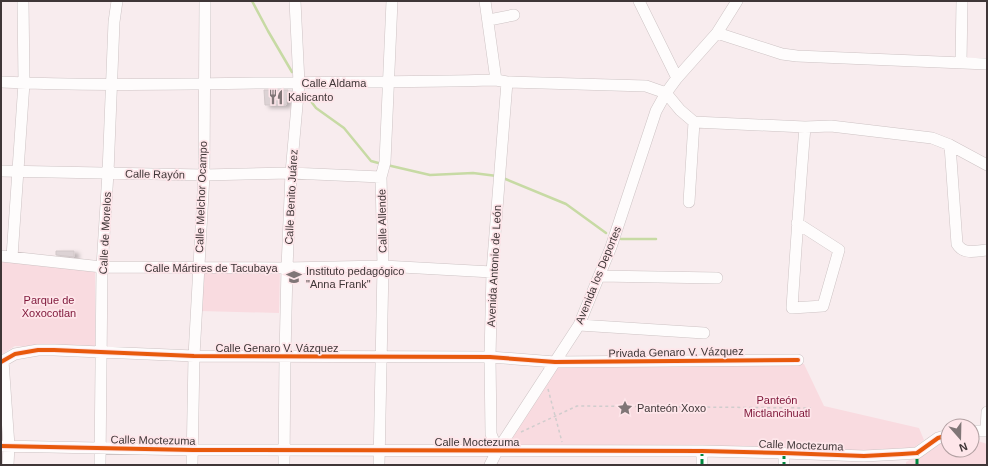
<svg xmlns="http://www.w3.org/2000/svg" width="988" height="466" font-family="Helvetica,sans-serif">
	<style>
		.green { fill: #f9dbe0 }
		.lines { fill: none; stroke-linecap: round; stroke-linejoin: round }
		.stream { stroke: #c7daa4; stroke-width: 2.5 }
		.building { fill: #dcd2d4; stroke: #d2c8c9; filter: url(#shadow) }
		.minor-casing { stroke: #cdc3c4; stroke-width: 12 }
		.path { stroke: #d0cdcd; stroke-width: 1.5; stroke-dasharray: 3 3; stroke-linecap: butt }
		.minor { stroke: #fefcfc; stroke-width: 11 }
		.quiet { stroke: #00873e; stroke-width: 3; stroke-dasharray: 6 3; stroke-linecap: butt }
		.cycleway-casing { stroke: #fee6ea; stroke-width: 6 }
		.cycleway { stroke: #e8590c; stroke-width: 4 }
		.labels { text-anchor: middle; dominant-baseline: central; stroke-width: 3.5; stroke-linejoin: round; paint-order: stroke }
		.street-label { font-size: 11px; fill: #3f3637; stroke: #fee6ea }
		.poi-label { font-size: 11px; fill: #3f3637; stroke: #fee6ea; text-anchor: start }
		.park-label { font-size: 11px; fill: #7e1639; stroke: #fee6ea }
	</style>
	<defs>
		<filter id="shadow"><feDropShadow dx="4.5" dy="2.5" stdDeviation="2" flood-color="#0004"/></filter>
	</defs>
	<rect width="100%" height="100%" fill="#f8ecee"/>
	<!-- green -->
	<path class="green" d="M1,262L95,266V348H55L15,346L1,355Z
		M201,269L280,270L279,313L200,311Z
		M555,362L579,366L804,364L824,406L919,428L924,440L909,451L576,446L499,448Z
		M948,438V450H972V439L987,444V465H906V462Z"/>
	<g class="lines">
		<!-- stream -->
		<path class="stream" d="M252,1L268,31L292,72
			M307,96L316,108L344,128L371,161L382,164
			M387,165L430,175L473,173L497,176
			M503,178L566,204L606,233
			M621,239H656"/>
	</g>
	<!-- building -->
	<path class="building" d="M264,90H288L286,105H265Z
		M56,251H74V257L56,255Z"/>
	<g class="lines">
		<!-- minor casing -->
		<g class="minor-casing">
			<path id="minor" d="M485,1L496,80
				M639,1L677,78
				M489,20L514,15
				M717,33L782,54L797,56L987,64
				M961,63L962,1
				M1,82C88,86 176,84 264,83C341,82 419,82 496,80L507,82L646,86L666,93
				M666,93L680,110L694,122L805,127L831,126L932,138L950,145L987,165
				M950,145L957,244C964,255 975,251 987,250
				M1,171L204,175L291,173L381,177
				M689,202L694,122
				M797,223L839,250L823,306L792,308C796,247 800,187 805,127
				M1,256L102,267L287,268L383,266L492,272
				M12,257L24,83L23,1
				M599,276L717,278
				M579,325L704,333
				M3,361L9,446L8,465
				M1,362L15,354L38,350H54L194,356L490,357L555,362L798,360
				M986,430L987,412
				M972,431H987
				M1,446L193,450L702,451L784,453L864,456L902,454L917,453L938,438L948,435
				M499,448L493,439L491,434L490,357L492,272L507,82
				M784,453V465
				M100,465L102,267L108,173L114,22L117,1
				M192,465L194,356L204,175L205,1
				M284,465L285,356L287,268L291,173L299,83L295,1
				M379,465L383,266L381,177L385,162L392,1
				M490,465L497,451L579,325L611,247L656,111L666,93L677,78L717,33L737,1
				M702,465V451"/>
		</g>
		<!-- path -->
		<path class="path" d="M548,389L562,442
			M521,432L577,406L811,408"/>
		<!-- minor -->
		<use href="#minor" class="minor"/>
		<!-- quiet -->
		<path class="quiet" d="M784,453V465
			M702,465V451
			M917,465V453"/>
		<!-- cycleway casing -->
		<g class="cycleway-casing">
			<path id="cycleway" d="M1,362L15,354L38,350H54L194,356L490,357L555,362L798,360
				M1,446L193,450L702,451L784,453L864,456L902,454L917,453L938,438L948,435"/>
		</g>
		<!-- cycleway -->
		<use href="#cycleway" class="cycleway"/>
	</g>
	<!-- icons -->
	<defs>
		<g id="restaurant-bare" transform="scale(1.2)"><path d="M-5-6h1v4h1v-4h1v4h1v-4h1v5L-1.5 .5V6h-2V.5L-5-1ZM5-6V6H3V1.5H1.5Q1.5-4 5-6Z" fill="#807677" stroke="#fee6ea" stroke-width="2.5" paint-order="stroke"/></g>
		<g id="school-bare" transform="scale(1.2)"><path d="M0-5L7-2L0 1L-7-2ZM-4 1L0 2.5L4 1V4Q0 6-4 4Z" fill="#807677" stroke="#fee6ea" stroke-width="2.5" paint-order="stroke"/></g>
		<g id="sight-bare" transform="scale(1.2)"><path d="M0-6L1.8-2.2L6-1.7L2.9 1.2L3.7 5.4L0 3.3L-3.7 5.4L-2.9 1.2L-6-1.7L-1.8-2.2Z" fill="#807677" stroke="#fee6ea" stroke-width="2.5" paint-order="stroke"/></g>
	</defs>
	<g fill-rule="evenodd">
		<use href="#restaurant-bare" x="276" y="97"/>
		<use href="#school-bare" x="294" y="277"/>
		<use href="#sight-bare" x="625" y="408"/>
	</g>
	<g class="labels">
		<!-- street labels -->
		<g class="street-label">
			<text x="334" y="83">Calle Aldama</text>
			<text transform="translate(155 174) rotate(1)">Calle Rayón</text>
			<text transform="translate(201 197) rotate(-88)">Calle Melchor Ocampo</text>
			<text transform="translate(291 197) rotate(-87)">Calle Benito Juárez</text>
			<text transform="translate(382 221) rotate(-91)">Calle Allende</text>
			<text transform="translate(105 233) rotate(-87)">Calle de Morelos</text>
			<text transform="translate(494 266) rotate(-87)">Avenida Antonio de León</text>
			<text x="211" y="268">Calle Mártires de Tacubaya</text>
			<text transform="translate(598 275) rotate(-68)">Avenida los Deportes</text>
			<text x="277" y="348">Calle Genaro V. Vázquez</text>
			<text transform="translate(676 352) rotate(-1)">Privada Genaro V. Vázquez</text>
			<text transform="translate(153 440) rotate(1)">Calle Moctezuma</text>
			<text x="477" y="442">Calle Moctezuma</text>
			<text transform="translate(801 445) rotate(2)">Calle Moctezuma</text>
		</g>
		<!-- poi labels -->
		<g class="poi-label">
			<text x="288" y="97">Kalicanto</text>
			<text x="306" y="271">Instituto pedagógico<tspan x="306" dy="13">"Anna Frank"</tspan></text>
			<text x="637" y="408">Panteón Xoxo</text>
		</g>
		<!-- park labels -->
		<g class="park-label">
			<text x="49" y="300">Parque de<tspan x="49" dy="13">Xoxocotlan</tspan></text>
			<text x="777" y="400">Panteón<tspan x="777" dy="13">Mictlancihuatl</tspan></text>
		</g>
	</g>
	<!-- border -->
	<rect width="988" height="466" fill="none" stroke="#3f3637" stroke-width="4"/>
	<!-- north arrow -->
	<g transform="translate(960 438) rotate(160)"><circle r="19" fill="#fee6ea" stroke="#b2a0a2"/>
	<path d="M0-3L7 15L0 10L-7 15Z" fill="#807677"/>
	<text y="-6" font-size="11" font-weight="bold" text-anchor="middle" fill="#3f3637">N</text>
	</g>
</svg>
